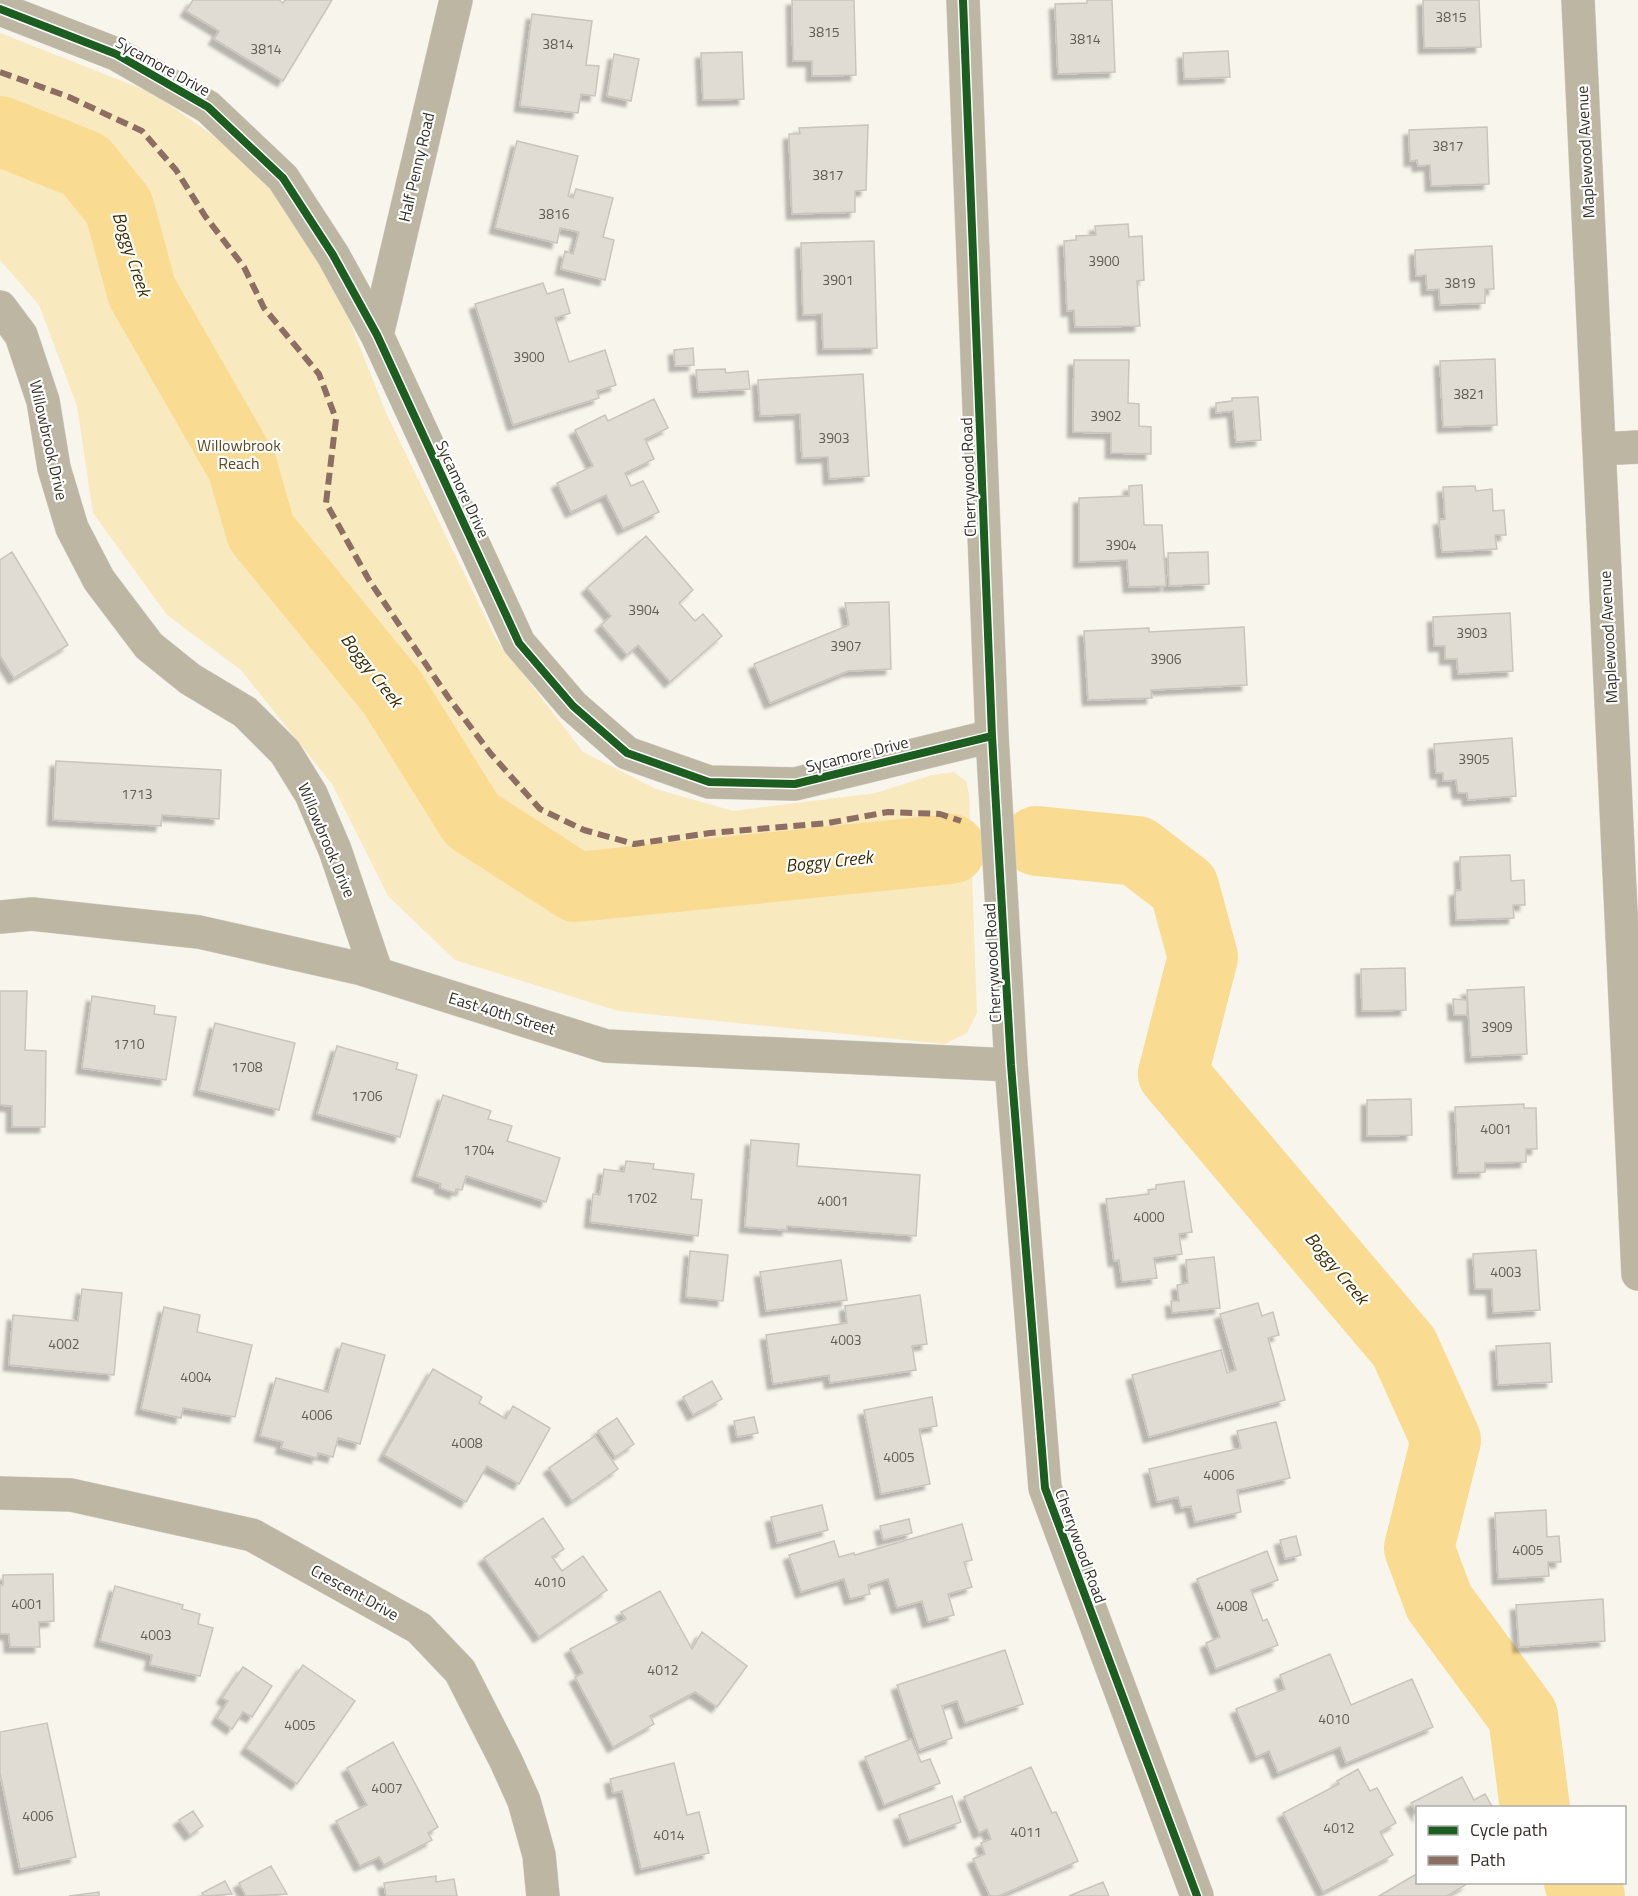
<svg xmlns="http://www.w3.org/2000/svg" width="1638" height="1896" font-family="'Titillium Web',sans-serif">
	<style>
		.green { fill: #f9e9bf }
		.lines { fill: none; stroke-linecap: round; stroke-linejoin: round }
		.river { stroke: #f9dc92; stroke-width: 70 }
		.building { fill: #e0dcd4; stroke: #c8c5bd; stroke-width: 1.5; filter: url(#shadow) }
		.minor-casing { stroke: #d4d1ca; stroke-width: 34 }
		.minor { stroke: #bdb6a2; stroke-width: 33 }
		.quiet { stroke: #8d6e63; stroke-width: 6; stroke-dasharray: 12 6; stroke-linecap: butt }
		.cycleway-casing { stroke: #fff; stroke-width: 11 }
		.cycleway { stroke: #1b5e20; stroke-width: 8 }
		.labels { text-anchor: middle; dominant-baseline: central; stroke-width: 4.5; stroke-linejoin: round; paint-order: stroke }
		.number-label { font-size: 14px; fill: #605d55 }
		.street-label { font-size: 16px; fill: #353129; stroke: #fff }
		.park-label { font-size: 16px; fill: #5b4b21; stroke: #fff }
		.water-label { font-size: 18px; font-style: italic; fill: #3d2e00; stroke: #fff }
	</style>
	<defs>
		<filter id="shadow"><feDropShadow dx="-5.5" dy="5.5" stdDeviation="1.5" flood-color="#0004"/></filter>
	</defs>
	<rect width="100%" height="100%" fill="#f8f5ec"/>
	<!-- green -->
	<path class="green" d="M0,33L153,93L235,151L291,211L334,282L386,413L496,639L583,752L656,789L733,811L876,793L932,775L954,772L966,781L969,794L977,1013L967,1033L945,1044L618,1011L455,960L388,896L332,784L241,670L167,615L93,513L77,406L39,305L0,260Z"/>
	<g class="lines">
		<!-- river -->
		<path class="river" d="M0,131L85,165L119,207L142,292L242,466L261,532L392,692L472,820L576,887L951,849
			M1037,841L1137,851L1184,887L1203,957L1173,1074L1404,1347L1446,1440L1419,1548L1439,1602L1523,1716L1535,1808
			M1579,1882L1590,1896"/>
	</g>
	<!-- building -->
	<path class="building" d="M193,0H279L283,3L285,0H332L283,81L214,39L219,31L186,11Z
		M792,0H854L856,75L812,76V61H793Z
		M1087,0H1112L1115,72L1058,74L1055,4L1087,3Z
		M1423,0H1479L1481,47L1424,48Z
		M532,14L592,21L586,65L599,66L595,96L581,94L578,113L520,106Z
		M1228,51L1230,77L1184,79L1183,53Z
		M742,52L744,99L703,100L701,53Z
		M614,54L639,59L631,101L607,96Z
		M868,125L866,190L855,191V212L792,214L789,134H800L799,128Z
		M1487,127L1489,184L1431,186L1430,165L1418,166L1417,160L1410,161L1409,130Z
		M517,141L578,156L568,196L573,198L576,189L613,198L603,237L614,240L605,280L561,269L565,251L573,254L579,232L560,228L557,243L495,228Z
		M1128,224L1129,237L1142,236L1144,280L1137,281L1140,326L1075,327L1074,310L1067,311L1064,241L1076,240V236L1096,235L1095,226Z
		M874,241L877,348L823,349L822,314L803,315L801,243Z
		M1492,246L1494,289H1485V303L1440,305L1439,289L1427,290L1426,275L1416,276L1415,250Z
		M543,283L547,294L563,289L570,313L555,318L569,362L605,350L616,385L597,391L599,398L513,425L475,304Z
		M693,348L694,365L675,366L674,350Z
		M1495,359L1497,425L1443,427L1440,361Z
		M1074,360H1129L1128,403L1139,404V426L1151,427V454L1111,453V433L1073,432Z
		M725,369L726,373L748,371L750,389L698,392L696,370Z
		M863,374L869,476L829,479L828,457L802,458L800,414L760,416L758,380Z
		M1258,397L1261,440L1236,442L1233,411L1216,413V403L1232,401V398Z
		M654,399L668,428L645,439L654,459L625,473L631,486L643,481L659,512L623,529L606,495L571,512L557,483L593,466L575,430L605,415L608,421Z
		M1142,485L1144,525H1162L1166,586L1129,587L1127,560L1079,562V498L1129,496V486Z
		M1475,486L1476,491L1492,489L1493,511L1504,510L1506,535H1495L1497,549L1442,552L1439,520L1445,519L1443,487Z
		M646,536L693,590L679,603L695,621L703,614L722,636L670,682L638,645L627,655L601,625L611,616L587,588Z
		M12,552L68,645L14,678L0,656V560Z
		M1208,552L1209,584L1169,586L1168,553Z
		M889,602L891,669L848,671L770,703L754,664L849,625L845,603Z
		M1510,613L1513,671L1458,674L1457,659H1445V646H1434L1433,617Z
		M1244,627L1247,685L1151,690L1152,698L1088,700L1084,631L1149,628V632Z
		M1512,738L1516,796L1468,800L1467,793H1458L1456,780L1443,781V773H1436L1434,744Z
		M56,761L221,770L219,819L162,815L161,826L53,820Z
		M1510,855L1511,881L1524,880L1525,905H1513L1514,918L1456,920L1455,891L1461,890L1460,857Z
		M1405,968L1406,1010L1362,1011L1361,969Z
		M1524,987L1527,1054L1471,1057L1467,990Z
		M0,991H27L25,1050L46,1051L45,1127H12V1106L0,1105Z
		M92,996L155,1006L154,1014L176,1017L166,1080L82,1068Z
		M1453,999L1467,1000V1015H1454Z
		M215,1023L295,1043L279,1110L199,1090Z
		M337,1046L398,1063L396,1069L417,1075L400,1137L317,1114Z
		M443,1095L491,1111L488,1119L512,1126L507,1141L560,1158L546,1202L466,1176L462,1190L456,1189L455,1193L440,1188L441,1184L417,1176Z
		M1411,1099L1412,1135L1367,1136V1100Z
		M1524,1104V1108H1536L1537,1149H1526V1162L1485,1163V1172L1458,1173L1455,1107Z
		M751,1140L799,1144L797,1166L920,1175L916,1236L787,1226V1230L745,1227Z
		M626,1161L654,1164L653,1169L694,1174L691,1199L702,1200L698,1236L590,1222L593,1194L600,1195L604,1169L624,1172Z
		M1184,1181L1192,1232L1179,1234L1182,1254L1154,1258L1157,1278L1122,1282L1119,1260L1114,1261L1106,1199L1149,1194L1148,1190L1156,1189V1185Z
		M1536,1250L1540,1310L1493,1313L1492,1289H1475L1473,1254Z
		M690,1251L728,1255L723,1301L686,1297Z
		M1214,1257L1220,1308L1172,1313L1171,1301H1179L1177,1285L1188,1283L1186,1260Z
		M841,1260L847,1300L766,1311L760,1272Z
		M82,1289L122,1293L114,1375L9,1365L13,1315L78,1321Z
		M920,1295L927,1344L912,1346L916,1370L830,1383L829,1375L773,1384L766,1335L847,1323L845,1306Z
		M1258,1303L1262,1316L1273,1312L1279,1335L1268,1338L1285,1400L1149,1437L1132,1375L1221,1350L1227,1373L1236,1370L1220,1314Z
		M164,1307L200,1315L197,1332L252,1345L235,1417L183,1408L181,1418L141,1409Z
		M342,1343L385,1355L360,1444L338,1438L333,1457L318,1453L317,1458L281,1448L283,1442L260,1436L276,1378L328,1392Z
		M1550,1343L1552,1382L1498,1385L1496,1346Z
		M433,1369L482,1397L479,1403L506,1419L513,1406L550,1428L519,1484L487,1466L466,1502L384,1455Z
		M712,1381L722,1399L693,1415L683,1397Z
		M932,1397L937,1426L919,1429L930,1484L881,1494L864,1410Z
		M754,1417L758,1433L737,1437L734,1421Z
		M617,1418L634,1444L615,1457L598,1431Z
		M1276,1422L1290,1478L1237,1490L1241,1512L1195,1522L1191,1506L1181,1508L1178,1497L1157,1502L1149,1469L1241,1448L1237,1431Z
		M595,1436L618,1469L572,1501L549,1468Z
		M822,1505L828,1530L777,1543L771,1517Z
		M1546,1510L1547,1537L1559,1536L1561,1562H1548L1549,1576L1498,1579L1495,1513Z
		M543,1518L564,1549L552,1557L562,1571L583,1556L607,1590L539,1637L484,1558Z
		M909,1519L912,1533L883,1540L880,1526Z
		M962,1524L972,1560L964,1562L972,1587L948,1594L954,1615L928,1622L922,1601L897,1608L888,1579L868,1585L870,1594L850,1599L844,1579L801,1592L789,1555L834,1541L839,1557L854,1553L855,1555Z
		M1296,1536L1301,1555L1285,1559L1280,1540Z
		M1267,1551L1278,1580L1251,1590L1263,1621L1267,1619L1278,1645L1216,1669L1206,1643L1220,1637L1197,1579Z
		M53,1574L54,1621L39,1622L40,1647H10L9,1634H0V1585H3V1575Z
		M115,1586L183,1605L182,1609L200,1614L198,1624L213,1628L200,1676L150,1665L152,1655L100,1641Z
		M660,1591L692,1649L702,1632L747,1666L717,1707L695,1692L650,1716L654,1724L613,1747L575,1677L583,1673L570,1649L626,1619L621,1612Z
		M1603,1599L1605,1641L1519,1647L1516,1605Z
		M1005,1650L1023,1704L965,1723L957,1701L942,1706L952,1738L919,1750L897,1685Z
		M1330,1654L1351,1705L1412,1679L1433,1727L1346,1763L1340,1747L1278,1773L1269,1751L1256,1757L1236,1709L1285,1689L1280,1675Z
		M303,1665L355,1701L297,1784L246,1748Z
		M243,1667L272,1686L252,1717L243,1712L232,1729L217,1718L228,1701L222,1698Z
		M47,1723L76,1857L20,1869L0,1773V1732Z
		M911,1739L921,1762L930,1759L940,1783L884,1805L865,1757Z
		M393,1742L438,1827L428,1833L432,1840L384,1865L379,1857L360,1866L336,1821L367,1805L347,1768Z
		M674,1763L687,1815L699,1812L709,1853L641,1869L622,1791L613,1793L610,1779Z
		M1031,1767L1052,1813L1056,1812L1078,1861L999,1896H990L973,1859L985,1854L981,1843L991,1839L987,1829L979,1833L964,1797Z
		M1358,1769L1370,1791L1377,1788L1396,1823L1380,1832L1393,1855L1323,1892L1283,1813L1339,1784L1337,1781Z
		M1462,1777L1474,1800L1485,1794L1493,1808H1418V1815L1411,1803Z
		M952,1796L961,1822L909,1841L899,1815Z
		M193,1811L203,1826L190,1835L179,1820Z
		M271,1866L287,1894L246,1896L239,1883Z
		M1418,1873V1882L1467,1884L1447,1896H1379Z
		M436,1876V1882L454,1879L457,1896H386L384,1883Z
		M225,1881L232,1894L204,1896L202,1893Z
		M1103,1882L1109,1896H1069Z
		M99,1892V1896H69Z"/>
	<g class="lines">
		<!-- minor casing -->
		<g class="minor-casing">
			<path id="minor" d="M963,0L992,736L1011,1065L1045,1488L1197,1896
				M1578,0L1638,1274
				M0,9L116,54L208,107L283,178L333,255L377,335L519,643L573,706L627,753L709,782L795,784L992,736
				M0,307L21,335L43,401L54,468L72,528L99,580L149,646L190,679L245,712L285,752L311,794L335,850L377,974
				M377,335L456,0
				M1600,449L1638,447
				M0,917L32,914L199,932L362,969L606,1046L1011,1065
				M0,1493L71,1495L252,1535L419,1628L460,1671L506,1761L524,1801L539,1855L543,1896"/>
		</g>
		<!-- minor -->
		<use href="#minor" class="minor"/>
		<!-- quiet -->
		<path class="quiet" d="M0,72L69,97L142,131L176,170L205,216L244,267L264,308L319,374L336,419L326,503L369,580L448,697L491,754L540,809L584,830L634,844L710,833L828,823L888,812L940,814L961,821"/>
		<!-- cycleway casing -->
		<g class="cycleway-casing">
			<path id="cycleway" d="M963,0L992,736L1011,1065L1045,1488L1197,1896
				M0,9L116,54L208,107L283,178L333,255L377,335L519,643L573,706L627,753L709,782L795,784L992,736"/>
		</g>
		<!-- cycleway -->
		<use href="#cycleway" class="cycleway"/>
	</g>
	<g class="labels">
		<!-- number labels -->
		<g class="number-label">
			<text x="1451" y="16">3815</text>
			<text x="824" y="31">3815</text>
			<text x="1085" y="38">3814</text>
			<text x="558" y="43">3814</text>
			<text x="266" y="48">3814</text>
			<text x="1448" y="145">3817</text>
			<text x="828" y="174">3817</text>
			<text x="554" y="213">3816</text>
			<text x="1104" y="260">3900</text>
			<text x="838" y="279">3901</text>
			<text x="1460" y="282">3819</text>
			<text x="529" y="356">3900</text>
			<text x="1469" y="393">3821</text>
			<text x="1106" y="415">3902</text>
			<text x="834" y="437">3903</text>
			<text x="1121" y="544">3904</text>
			<text x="644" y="609">3904</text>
			<text x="1472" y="632">3903</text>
			<text x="846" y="645">3907</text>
			<text x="1166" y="658">3906</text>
			<text x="1474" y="758">3905</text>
			<text x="137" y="793">1713</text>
			<text x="1497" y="1026">3909</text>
			<text x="129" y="1043">1710</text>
			<text x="247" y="1066">1708</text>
			<text x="367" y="1095">1706</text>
			<text x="1496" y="1128">4001</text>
			<text x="479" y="1149">1704</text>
			<text x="642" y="1197">1702</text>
			<text x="833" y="1200">4001</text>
			<text x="1149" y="1216">4000</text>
			<text x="1506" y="1271">4003</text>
			<text x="846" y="1339">4003</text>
			<text x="64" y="1343">4002</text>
			<text x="196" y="1376">4004</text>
			<text x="317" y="1414">4006</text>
			<text x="467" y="1442">4008</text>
			<text x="899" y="1456">4005</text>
			<text x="1219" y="1474">4006</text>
			<text x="1528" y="1549">4005</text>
			<text x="550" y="1581">4010</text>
			<text x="27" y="1603">4001</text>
			<text x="1232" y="1605">4008</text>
			<text x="156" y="1634">4003</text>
			<text x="663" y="1669">4012</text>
			<text x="1334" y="1718">4010</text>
			<text x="300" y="1724">4005</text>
			<text x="387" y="1787">4007</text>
			<text x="38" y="1815">4006</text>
			<text x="1339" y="1827">4012</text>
			<text x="1026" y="1831">4011</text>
			<text x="669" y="1834">4014</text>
		</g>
		<!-- street labels -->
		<g class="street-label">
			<text transform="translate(163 66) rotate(29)">Sycamore Drive</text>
			<text transform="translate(1585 152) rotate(-93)">Maplewood Avenue</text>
			<text transform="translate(416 167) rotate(-77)">Half Penny Road</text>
			<text transform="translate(49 440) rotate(77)">Willowbrook Drive</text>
			<text transform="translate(968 477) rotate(-92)">Cherrywood Road</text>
			<text transform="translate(463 489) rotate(65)">Sycamore Drive</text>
			<text transform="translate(1608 637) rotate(-93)">Maplewood Avenue</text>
			<text transform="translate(857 754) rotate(-14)">Sycamore Drive</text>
			<text transform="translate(327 840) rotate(67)">Willowbrook Drive</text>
			<text transform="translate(992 963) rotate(-93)">Cherrywood Road</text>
			<text transform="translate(502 1013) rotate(17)">East 40th Street</text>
			<text transform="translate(1081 1546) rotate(70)">Cherrywood Road</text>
			<text transform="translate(355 1592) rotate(29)">Crescent Drive</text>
		</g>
		<!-- park labels -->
		<g class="park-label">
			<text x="239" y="445">Willowbrook<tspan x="239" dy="18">Reach</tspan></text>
		</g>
		<!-- water labels -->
		<g class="water-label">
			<text transform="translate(132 254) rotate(72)">Boggy Creek</text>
			<text transform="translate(372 670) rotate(52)">Boggy Creek</text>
			<text transform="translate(829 861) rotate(-6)">Boggy Creek</text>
			<text transform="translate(1337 1268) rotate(50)">Boggy Creek</text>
		</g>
	</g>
	<!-- legend -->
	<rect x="1416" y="1806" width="210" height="78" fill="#ffffff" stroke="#aeada9" stroke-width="1.5"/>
	<rect x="1428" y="1826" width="30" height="9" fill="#1b5e20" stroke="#aeada9" stroke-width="1.5"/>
	<text x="1470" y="1836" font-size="18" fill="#353129">Cycle path</text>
	<rect x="1428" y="1856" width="30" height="9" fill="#8d6e63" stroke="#aeada9" stroke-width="1.5"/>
	<text x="1470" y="1866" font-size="18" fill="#353129">Path</text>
</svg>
